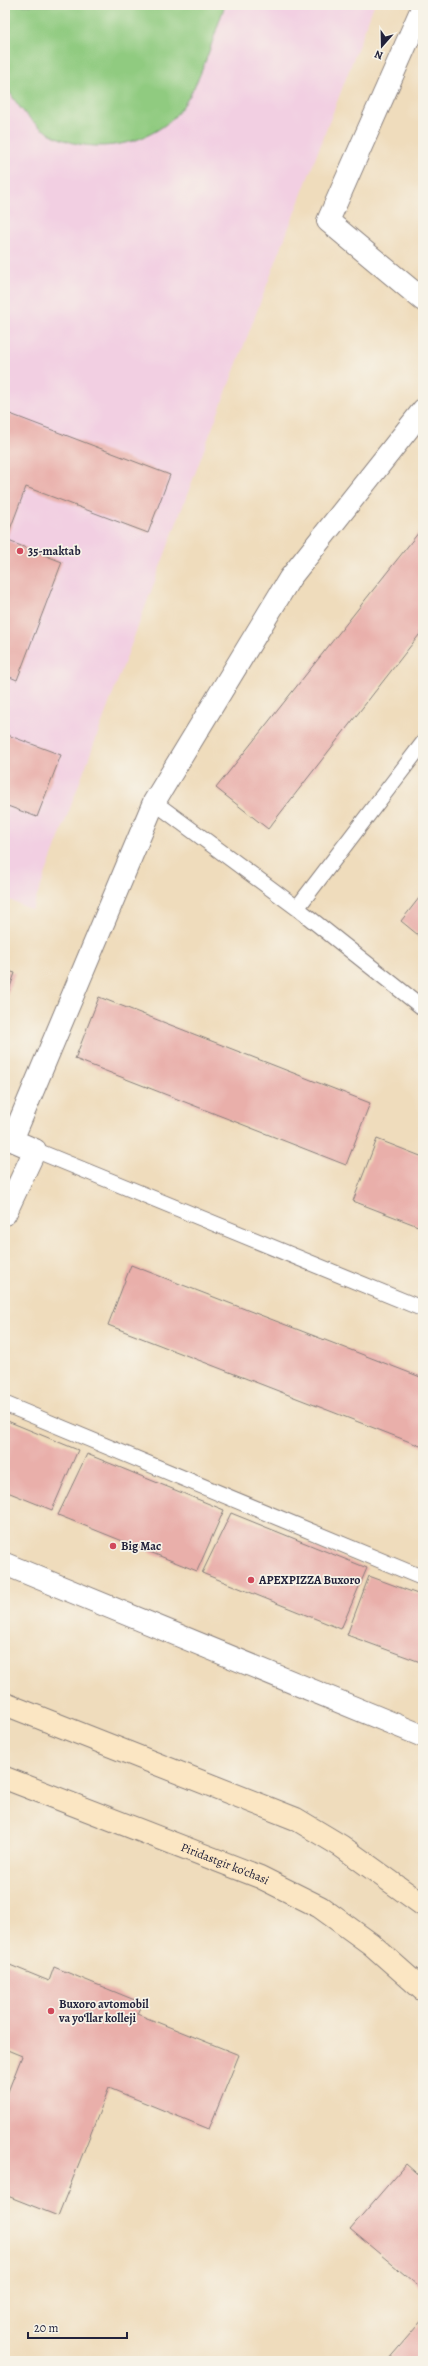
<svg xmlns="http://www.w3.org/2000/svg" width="428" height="2366" font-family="Alegreya,serif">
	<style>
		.built { fill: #f2cfe2 }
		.green { fill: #90cb80; stroke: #59765e }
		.building { fill: #e9afaa }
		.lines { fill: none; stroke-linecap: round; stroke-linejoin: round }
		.lane-casing { stroke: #887f7c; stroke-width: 17 }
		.street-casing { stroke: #887f7c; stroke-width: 24 }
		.secondary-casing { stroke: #887f7c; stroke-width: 24 }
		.lane { stroke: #fff; stroke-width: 15 }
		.street { stroke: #fff; stroke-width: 22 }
		.secondary { stroke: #fbe6c3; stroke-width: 22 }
		.poi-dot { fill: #d1495b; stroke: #f7f3e8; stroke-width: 1.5 }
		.labels { text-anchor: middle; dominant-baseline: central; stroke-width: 3.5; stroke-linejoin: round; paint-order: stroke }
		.poi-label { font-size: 12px; font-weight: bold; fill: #22223b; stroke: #f7f3e8; text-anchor: start }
		.street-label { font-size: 12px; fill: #22223b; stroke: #f7f3e8 }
	</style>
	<rect width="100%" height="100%" fill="#f7f3e8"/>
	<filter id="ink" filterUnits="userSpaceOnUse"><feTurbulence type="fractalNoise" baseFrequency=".025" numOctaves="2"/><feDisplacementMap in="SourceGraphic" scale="8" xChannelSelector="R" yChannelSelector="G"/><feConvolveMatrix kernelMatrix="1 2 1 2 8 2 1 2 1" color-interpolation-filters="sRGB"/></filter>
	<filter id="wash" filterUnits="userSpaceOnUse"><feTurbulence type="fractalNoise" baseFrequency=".012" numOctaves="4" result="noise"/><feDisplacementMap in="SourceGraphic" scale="16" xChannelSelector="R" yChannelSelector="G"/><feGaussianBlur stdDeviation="0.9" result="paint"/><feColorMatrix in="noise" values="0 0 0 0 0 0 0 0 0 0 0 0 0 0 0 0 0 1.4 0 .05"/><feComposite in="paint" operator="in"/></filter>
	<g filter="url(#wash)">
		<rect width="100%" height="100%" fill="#efdcbc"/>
		<!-- built -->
		<path class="built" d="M5,5H374L202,455L32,910L5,898Z"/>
		<!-- green -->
		<path class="green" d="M6,5H225C212,40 199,94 171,120C140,148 86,155 49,133C31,123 16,105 7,87C3,80 4,14 6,5Z"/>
		<g id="blocks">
			<!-- building -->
			<path class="building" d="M5,412L170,475L148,533L26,487L6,540L62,562L17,680L5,675Z
				M423,527V630L268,829L216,788Z
				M5,734L61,755L37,817L5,805Z
				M423,893V939L401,921Z
				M5,970L15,973L5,1001Z
				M99,997L370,1103L346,1165L75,1059Z
				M377,1139L423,1157V1228L353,1201Z
				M131,1265L423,1378V1447L108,1325Z
				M5,1420L78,1450L52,1510L5,1491Z
				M87,1454L224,1510L197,1571L58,1515Z
				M231,1513L367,1568L341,1629L202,1573Z
				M369,1576L423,1596V1663L347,1635Z
				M5,1963L49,1981L54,1967L142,2003L137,2014L239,2055L209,2129L109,2088L58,2216L5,2195V2099L22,2056L5,2049Z
				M406,2164L423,2179V2290L350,2229Z
				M423,2319V2361H387Z"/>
		</g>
	</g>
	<g filter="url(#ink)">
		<use href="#blocks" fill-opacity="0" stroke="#887f7c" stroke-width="1"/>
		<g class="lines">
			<!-- lane casing -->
			<g class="lane-casing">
				<path id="lane" d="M154,802L297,908L423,1008
					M297,908L423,743
					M35,1150L423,1309
					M5,1404L423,1578"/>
			</g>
			<!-- street casing -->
			<g class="street-casing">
				<path id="street" d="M423,6L328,221L423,300
					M5,1214L35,1150L12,1140L154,802L290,578L423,410
					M5,1564L423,1736"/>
			</g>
			<!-- secondary casing -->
			<g class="secondary-casing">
				<g id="secondary">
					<path d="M5,1704L296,1819L341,1846L423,1905"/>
					<path id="s1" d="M5,1778L260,1877L320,1907L371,1944L423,1990"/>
				</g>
			</g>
			<!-- lane -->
			<use href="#lane" class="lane"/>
			<!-- street -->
			<use href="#street" class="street"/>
			<!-- secondary -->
			<use href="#secondary" class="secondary"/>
		</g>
	</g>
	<!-- markers -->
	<g class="poi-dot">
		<circle cx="20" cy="551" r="4"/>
		<circle cx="113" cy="1546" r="4"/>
		<circle cx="251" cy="1580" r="4"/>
		<circle cx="51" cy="2011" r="4"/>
	</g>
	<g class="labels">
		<!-- poi labels -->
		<g class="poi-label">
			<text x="28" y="551">35-maktab</text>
			<text x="121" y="1546">Big Mac</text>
			<text x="259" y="1580">APEXPIZZA Buxoro</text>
			<text x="59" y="2004">Buxoro avtomobil<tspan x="59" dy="14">va yo‘llar kolleji</tspan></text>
		</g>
		<!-- street labels -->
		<g class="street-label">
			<text stroke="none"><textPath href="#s1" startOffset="236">Piridastgir ko'chasi</textPath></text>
		</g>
	</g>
	<!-- margin -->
	<rect width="428" height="2366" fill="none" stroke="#f7f3e8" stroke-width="20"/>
	<!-- north arrow -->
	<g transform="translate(382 46) rotate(200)" stroke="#f7f3e8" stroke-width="3" paint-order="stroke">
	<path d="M0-3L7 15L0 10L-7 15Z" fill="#22223b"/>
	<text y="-6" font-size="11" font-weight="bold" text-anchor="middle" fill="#22223b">N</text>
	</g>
	<!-- scale -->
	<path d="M28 2332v6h99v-6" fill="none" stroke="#22223b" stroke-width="2"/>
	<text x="34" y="2332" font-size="12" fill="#22223b" stroke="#f7f3e8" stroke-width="3" paint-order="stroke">20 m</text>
</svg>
